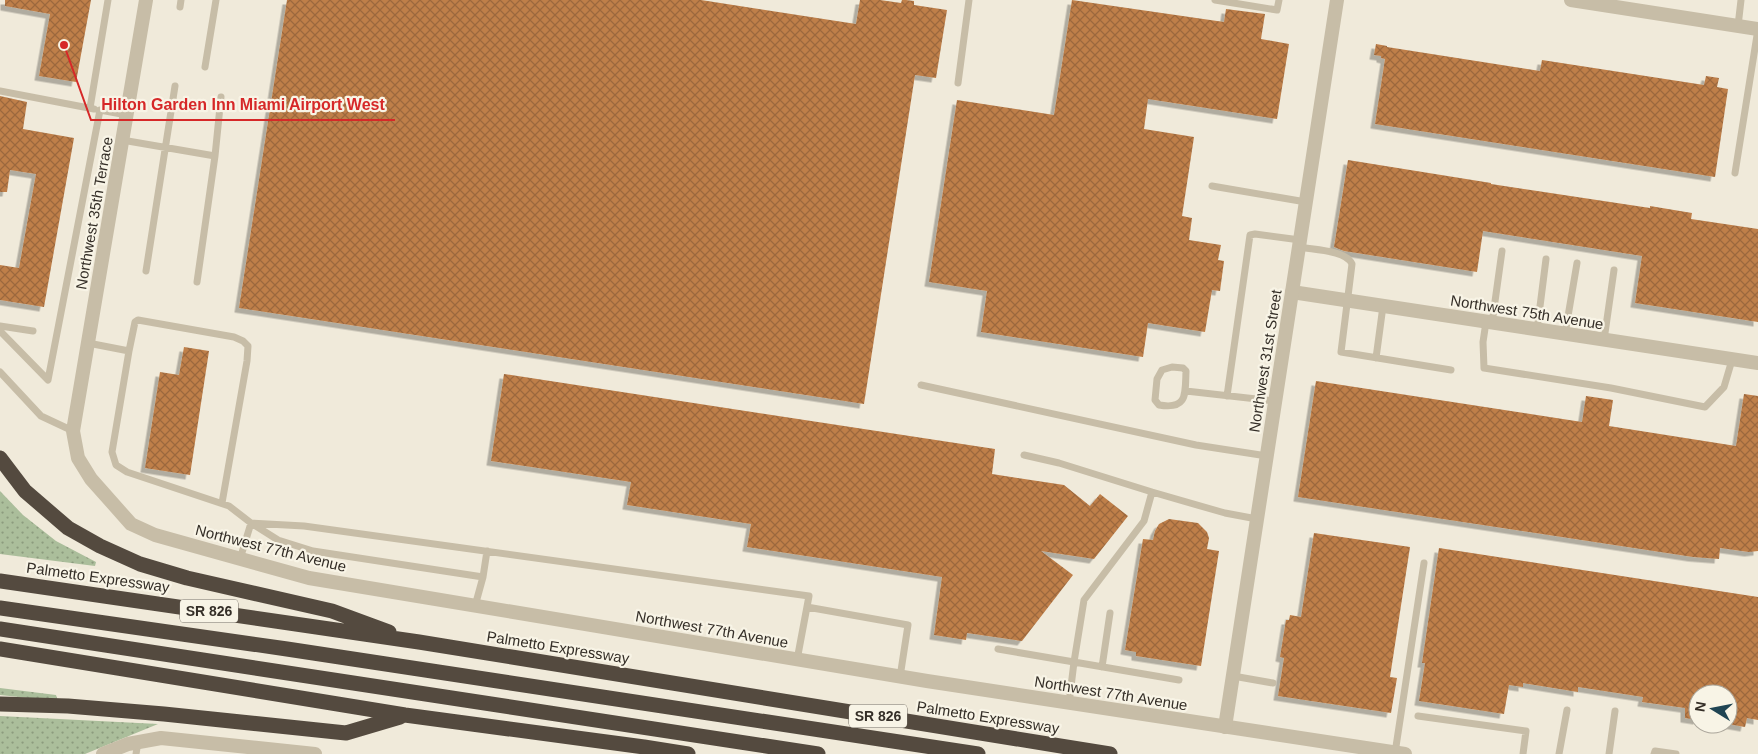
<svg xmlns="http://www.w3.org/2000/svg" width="1758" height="754" font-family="Helvetica,sans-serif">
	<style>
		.grass { fill: url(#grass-dots) }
		.building { fill: url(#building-cross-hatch); filter: url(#shadow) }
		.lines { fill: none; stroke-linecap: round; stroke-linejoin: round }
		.service { stroke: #c7bda7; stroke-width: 7 }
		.minor { stroke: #c7bda7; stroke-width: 14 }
		.tertiary { stroke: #c7bda7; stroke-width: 14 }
		.motorway { stroke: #544a3f; stroke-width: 15 }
		.labels { text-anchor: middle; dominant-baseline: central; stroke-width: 4.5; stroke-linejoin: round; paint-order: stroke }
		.shield { fill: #f8f4e6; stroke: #6f6960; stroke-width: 1 }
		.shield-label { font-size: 14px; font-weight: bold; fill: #342e27 }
		.street-label { font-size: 15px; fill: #342e27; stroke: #f8f4e6 }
		.leader { fill: none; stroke: #d62828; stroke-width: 2 }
		.callout-dot { fill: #d62828; stroke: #f8f4e6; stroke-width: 2 }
		.callout-label { font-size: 16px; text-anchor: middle; font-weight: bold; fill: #d62828; stroke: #f8f4e6; stroke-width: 4.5; stroke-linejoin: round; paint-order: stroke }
	</style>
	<defs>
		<pattern id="grass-dots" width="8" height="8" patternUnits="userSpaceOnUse" patternTransform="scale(1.25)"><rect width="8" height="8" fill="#abbe9b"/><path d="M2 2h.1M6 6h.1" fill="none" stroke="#8c9b7e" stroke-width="1.8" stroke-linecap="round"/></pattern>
		<pattern id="building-cross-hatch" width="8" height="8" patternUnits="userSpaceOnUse" patternTransform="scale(1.25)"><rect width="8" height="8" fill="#bf7f49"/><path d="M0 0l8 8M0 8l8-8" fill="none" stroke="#9c683d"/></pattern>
		<filter id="shadow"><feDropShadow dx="-4.5" dy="4.5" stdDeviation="0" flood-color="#0004"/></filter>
	</defs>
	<rect width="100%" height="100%" fill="#f0eada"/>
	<!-- grass -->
	<path class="grass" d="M0,491L23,515L56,541L96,562L95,566L0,554Z
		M0,688L56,695L58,701L0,695Z
		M0,716L158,724L85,754H0Z"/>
	<!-- building -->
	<path class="building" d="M5,0H91L76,82L39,76L50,14L5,6Z
		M287,0H701L856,24L860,0H880L901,3L902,0H906L914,1V5L947,10L936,78L915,75L864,404L239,308Z
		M1072,0L1224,22L1226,9L1265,14L1261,39L1289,44L1277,119L1148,99L1144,129L1194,137L1182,216L1192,218L1189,240L1221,245L1218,260L1224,261L1220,291L1212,290L1205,332L1148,323L1143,357L981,332L987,291L929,282L957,100L1054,115Z
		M1376,44L1387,46V47L1540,71L1542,60L1704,85L1706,76L1719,78L1717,87L1728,89L1715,177L1375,124L1385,59L1381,58V56L1374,55Z
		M0,96L27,102L23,129L74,138L44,307L0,300V265L19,268L36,174L10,170L7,192H0Z
		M1348,160L1491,183V184L1650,208V206L1692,213L1691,219L1758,229V322L1635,303L1642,256L1483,231L1477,272L1344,251L1334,247Z
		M184,347L209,351L190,475L145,468L160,372L179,375Z
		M504,374L995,449L992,474L1064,485L1090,506L1100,494L1128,516L1094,559L1041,551L1073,575L1022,641L967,633L966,640L934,635L942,577L747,547L751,524L627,505L631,482L491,461Z
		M1316,381L1582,422L1586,396L1613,400L1609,426L1736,446L1744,394L1758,396V551L1749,552L1720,548L1719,559L1693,557L1298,497Z
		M1169,519L1198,523L1207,532L1209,538L1207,549L1219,551L1201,666L1136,656V652L1125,650L1143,539L1153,540L1155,531L1159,524Z
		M1314,533L1410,547L1390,677L1397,678L1391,713L1278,696L1284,658L1280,657L1286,620H1289L1290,615L1301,617Z
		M1439,548L1758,597V720L1747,718L1745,727L1728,724V694H1698V720L1685,718V708L1642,702L1643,697L1578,687V692L1523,683V687L1509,685L1504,714L1419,701L1425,663H1422Z"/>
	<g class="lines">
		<!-- service -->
		<path class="service" d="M1215,0L1277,10L1279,0
			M180,7L181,0
			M1738,26L1741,0
			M205,67L216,0
			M958,83L969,0
			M0,91L94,109
			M90,108L108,0
			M122,140L215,156L197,282
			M215,156L221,97
			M1735,173L1758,29
			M1212,186L1306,202
			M1299,247C1313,250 1346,250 1352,264L1341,352L1451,370
			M146,271L175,86
			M1486,322L1483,342L1484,368L1611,388L1705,407L1724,387L1732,360
			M1492,323L1502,251
			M0,326L33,331
			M1537,330L1546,259
			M0,331L48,380L100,110L127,115
			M1565,334L1577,263
			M1604,340L1614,270
			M88,343L129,351L112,452L116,465L127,472L229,506L251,523L304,526L809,596L797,660
			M129,351L135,322L138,320L234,337L243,341L248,346L247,361L222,503
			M1376,358L1383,306
			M1172,367L1183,368L1186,371C1185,394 1188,410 1159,405L1155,400L1157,379L1162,370Z
			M0,372L41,416L73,431
			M921,385L1196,445L1267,456
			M1186,391L1275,401
			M1227,396L1250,235L1255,234L1300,240
			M1152,492L1225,513L1257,519
			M240,559L251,523L278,540L313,551L483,577L487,551
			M475,606L483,577
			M807,607L908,625L900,677
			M998,649L1074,662L1084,600L1144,521L1152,492L1059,463L1024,455
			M1102,667L1110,613
			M1233,676L1273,683
			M1069,703L1074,662L1179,680
			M1418,716L1526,731L1523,754
			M1395,753L1424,563
			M136,754L138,742
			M1559,754L1567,710
			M1609,754L1615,711
			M1654,754L1655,751L1676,754"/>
		<!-- minor -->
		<path class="minor" d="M146,0L73,431L78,458L91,479L131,524L155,535L309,578L927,681L1405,754
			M1571,0L1758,29
			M1292,292L1758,363
			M103,754L128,744L161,738L315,754"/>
		<!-- tertiary -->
		<path class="tertiary" d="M1225,727L1337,0"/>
		<!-- motorway -->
		<path class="motorway" d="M0,458L25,491L68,528L100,546L140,564L187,578L332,611L389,632
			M0,581L419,642L1110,754
			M0,608L287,649L978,754
			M0,629L818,754
			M0,649L405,715L644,747L688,754
			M0,704L68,706L164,714L346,733L400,717"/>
	</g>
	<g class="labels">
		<!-- shield labels -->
		<g class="shield">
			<rect x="180" y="599.5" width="58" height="23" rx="4"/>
			<rect x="849" y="704.5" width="58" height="23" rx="4"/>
		</g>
		<g class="shield-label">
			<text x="209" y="611">SR 826</text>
			<text x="878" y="716">SR 826</text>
		</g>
		<!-- street labels -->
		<g class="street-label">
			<text transform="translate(94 213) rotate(-80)">Northwest 35th Terrace</text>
			<text transform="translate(1527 312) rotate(9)">Northwest 75th Avenue</text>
			<text transform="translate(1265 361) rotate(-81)">Northwest 31st Street</text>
			<text transform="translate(271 548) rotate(14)">Northwest 77th Avenue</text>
			<text transform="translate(98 577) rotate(8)">Palmetto Expressway</text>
			<text transform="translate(712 629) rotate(10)">Northwest 77th Avenue</text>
			<text transform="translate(558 647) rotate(9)">Palmetto Expressway</text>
			<text transform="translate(1111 693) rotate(9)">Northwest 77th Avenue</text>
			<text transform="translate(988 717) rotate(9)">Palmetto Expressway</text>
		</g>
	</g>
	<!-- callouts -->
	<path class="leader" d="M64 45L91 120H395"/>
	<circle class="callout-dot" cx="64" cy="45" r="5"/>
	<g class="callout-label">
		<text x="243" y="110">Hilton Garden Inn Miami Airport West</text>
	</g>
	<!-- north arrow -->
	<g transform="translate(1713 709) rotate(280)"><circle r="24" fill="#f8f4e6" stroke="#aaa59a"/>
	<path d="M0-4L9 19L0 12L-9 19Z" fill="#1f4453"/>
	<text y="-8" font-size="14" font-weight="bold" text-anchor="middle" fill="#342e27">N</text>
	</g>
</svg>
